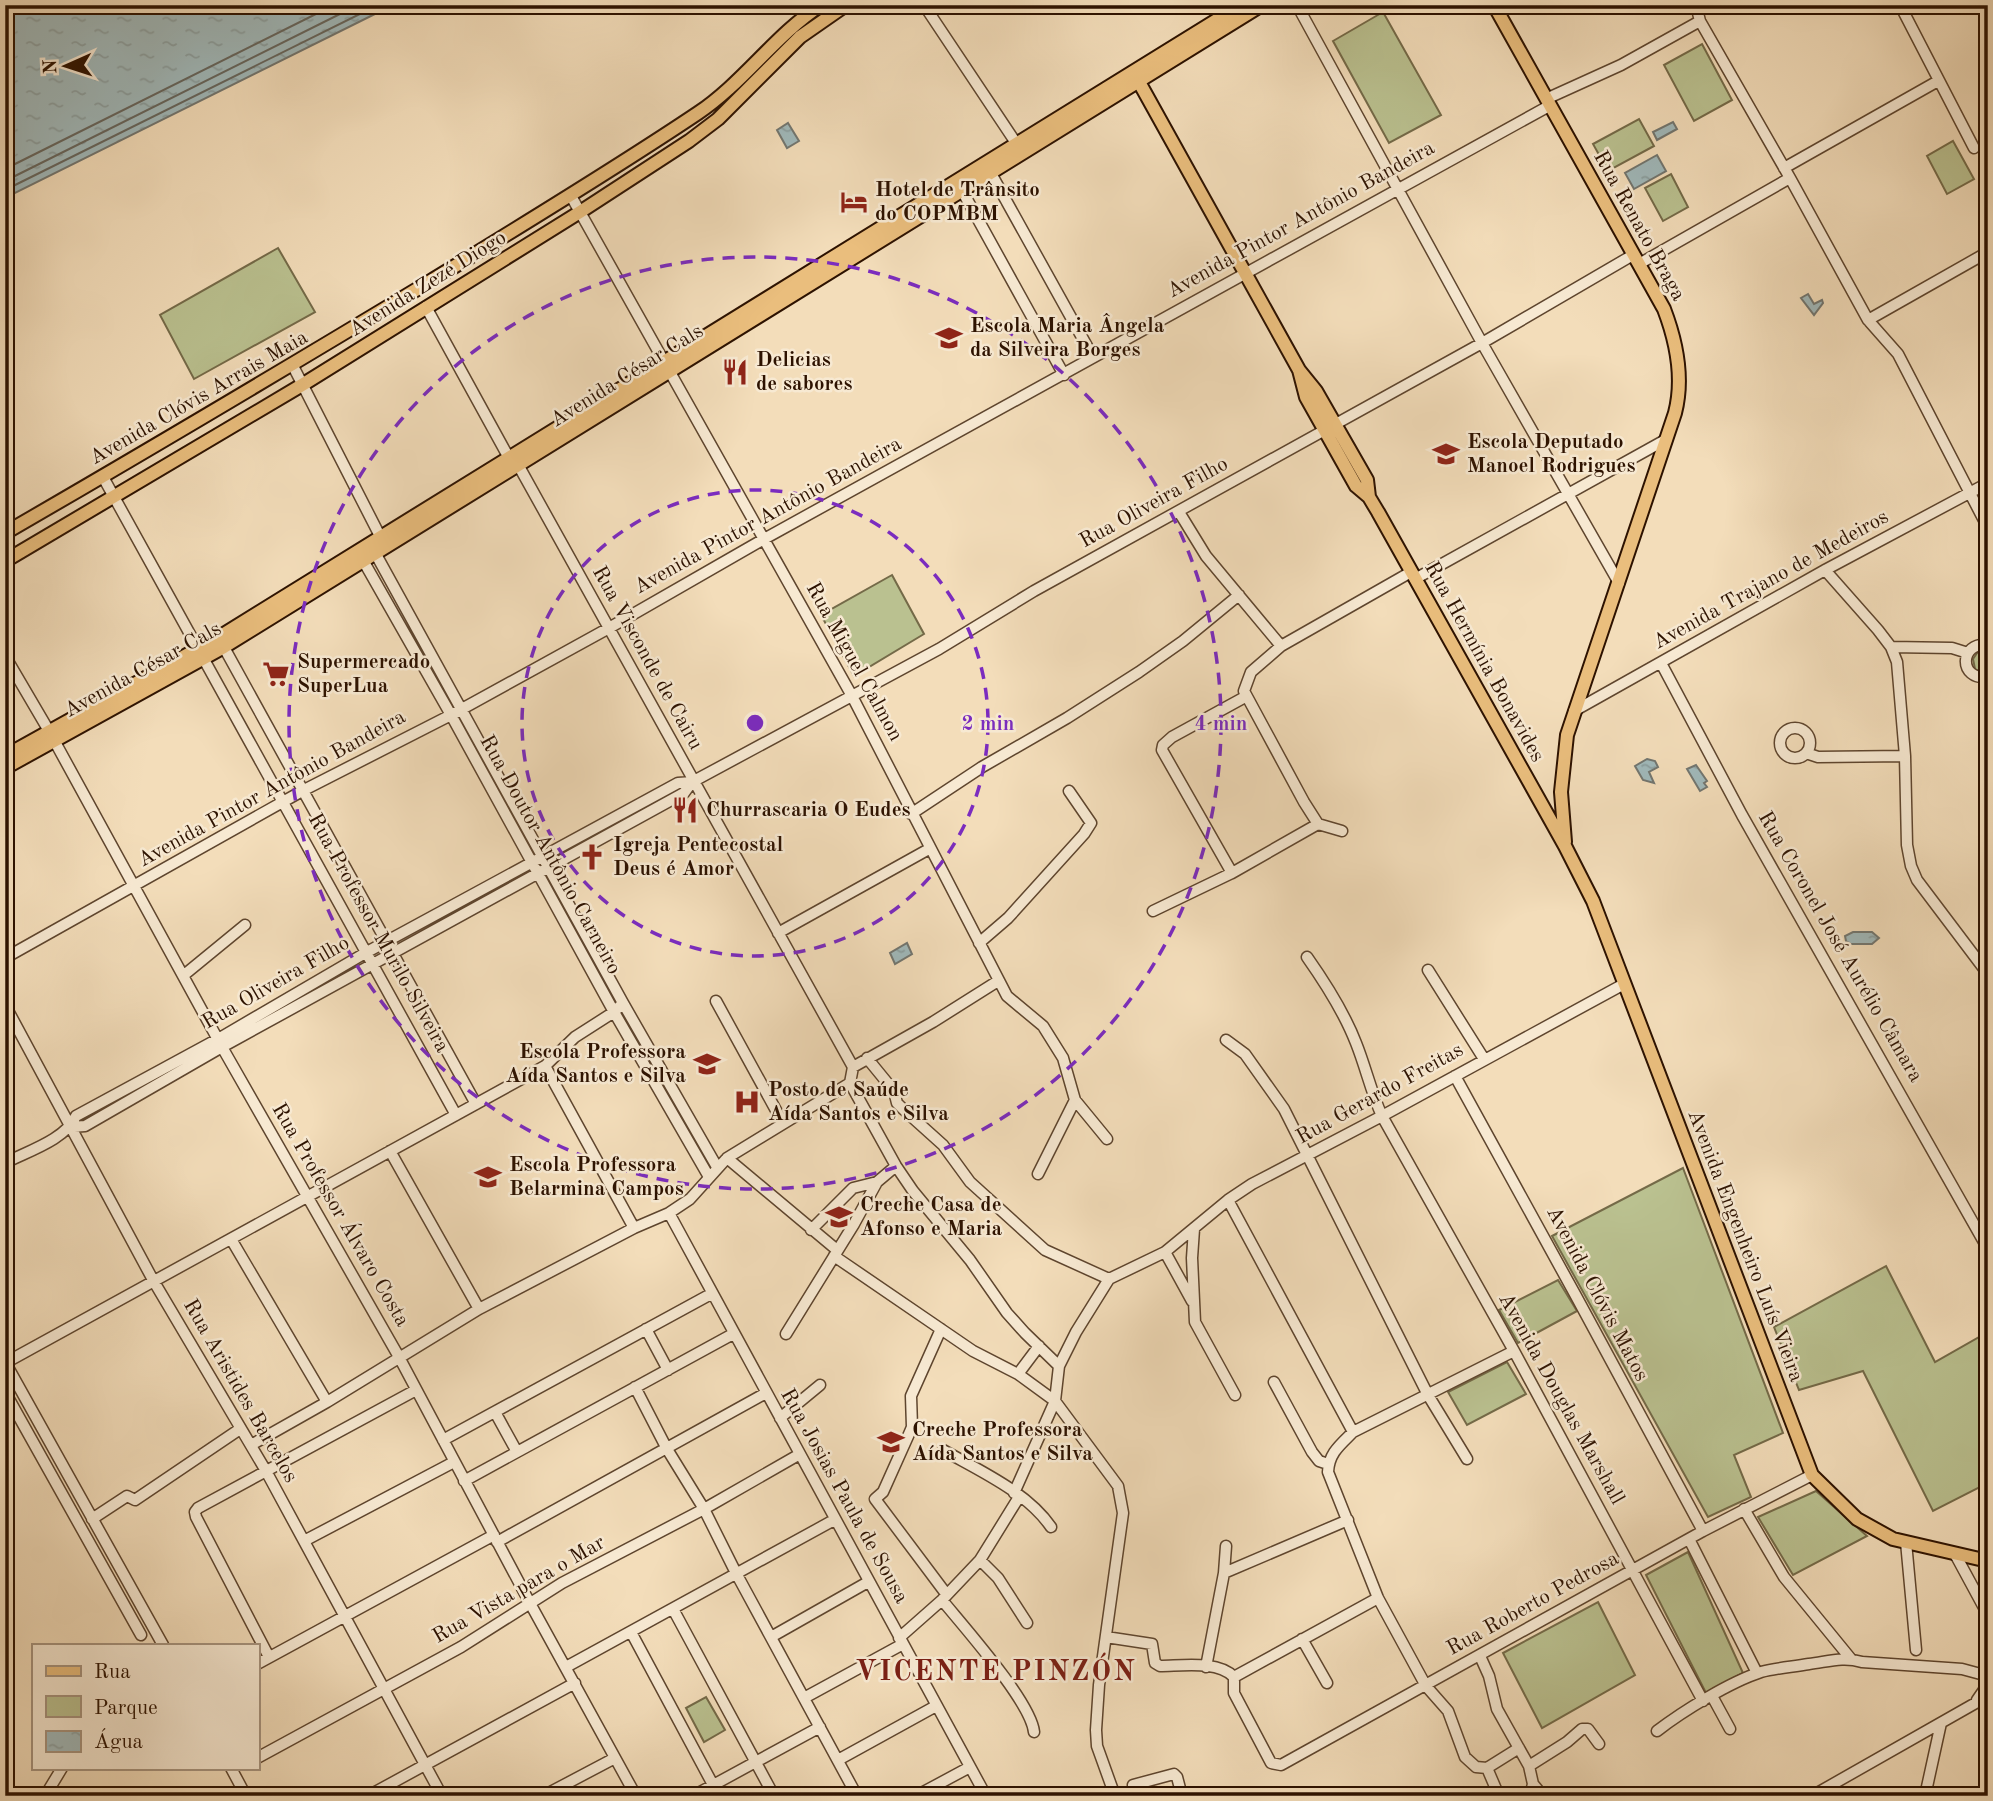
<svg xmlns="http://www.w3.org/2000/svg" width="1993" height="1801" font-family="'Old Standard TT',serif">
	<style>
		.green { fill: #bac190; stroke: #746a48; stroke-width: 2 }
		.water { fill: url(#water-ripples); stroke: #727670; stroke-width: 2 }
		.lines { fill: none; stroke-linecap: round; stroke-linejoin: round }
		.shore { stroke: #66665e; stroke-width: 2 }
		.minor-casing { stroke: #5e452e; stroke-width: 13 }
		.major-casing { stroke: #2d1200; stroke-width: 16 }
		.minor { stroke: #f7e9d2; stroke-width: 10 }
		.major { stroke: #eabe7d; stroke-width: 12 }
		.ring { fill: none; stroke: #7b2cbf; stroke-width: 3.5; stroke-dasharray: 12 9 }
		.labels { text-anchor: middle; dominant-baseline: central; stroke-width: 5; stroke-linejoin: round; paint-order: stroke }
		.poi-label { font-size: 21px; font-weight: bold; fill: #2d1200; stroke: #f7e9d2; text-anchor: start }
		.street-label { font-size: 21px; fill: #2d1200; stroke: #f7e9d2 }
		.district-label { font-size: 28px; font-weight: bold; letter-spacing: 2px; fill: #7a1f14; stroke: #f7e9d2 }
		.centre { fill: #7b2cbf; stroke: #f7e9d2; stroke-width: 3.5 }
		.ring-label { font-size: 21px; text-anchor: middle; font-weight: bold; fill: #7b2cbf; stroke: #f7e9d2; stroke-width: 5; stroke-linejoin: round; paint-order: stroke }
	</style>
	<defs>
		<pattern id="water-ripples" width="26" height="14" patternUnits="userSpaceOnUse" patternTransform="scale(1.75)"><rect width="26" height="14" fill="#a0b9bb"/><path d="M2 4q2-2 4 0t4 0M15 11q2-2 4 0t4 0" fill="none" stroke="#8a9e9f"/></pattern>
	</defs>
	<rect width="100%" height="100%" fill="#f3ddba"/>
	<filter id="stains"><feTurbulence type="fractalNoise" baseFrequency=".00286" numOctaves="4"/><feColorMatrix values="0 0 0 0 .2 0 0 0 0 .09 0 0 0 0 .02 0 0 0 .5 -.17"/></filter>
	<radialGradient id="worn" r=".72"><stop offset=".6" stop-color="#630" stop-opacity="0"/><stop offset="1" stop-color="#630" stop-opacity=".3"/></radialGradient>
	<!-- green -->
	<path class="green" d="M1383,12L1441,115L1389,143L1333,41Z
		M1702,44L1732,100L1694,121L1664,65Z
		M1639,119L1654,146L1608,171L1593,144Z
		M1953,141L1974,179L1947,194L1927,156Z
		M1671,174L1688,207L1663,221L1645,188Z
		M278,248L315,312L194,379L160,315Z
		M892,575L924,634L854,676L821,615Z
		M1984,651L1988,652V672L1981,673L1975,669L1973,659L1977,653Z
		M1683,1168L1783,1433L1734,1455L1751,1497L1708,1517L1552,1236Z
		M1886,1266L1935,1362L1988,1332V1483L1933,1511L1863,1371L1799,1390L1774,1327Z
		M1558,1280L1577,1311L1518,1343L1499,1310Z
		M1507,1362L1526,1394L1467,1425L1448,1392Z
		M1816,1491L1867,1536L1793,1575L1758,1517Z
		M1688,1552L1743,1673L1706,1693L1646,1575Z
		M1598,1602L1635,1675L1542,1728L1503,1653Z
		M706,1697L725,1730L704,1742L686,1708Z"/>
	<!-- water -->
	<path class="water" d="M5,5H393L5,198Z
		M1673,122L1677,129L1657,140L1653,132Z
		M788,123L799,141L787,148L777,130Z
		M1657,155L1666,171L1634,189L1625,173Z
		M1808,294L1814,304L1822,300L1823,303L1814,315L1801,298Z
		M1647,759L1655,761L1658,767L1649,772L1654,783L1643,780L1635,766Z
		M1696,765L1707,781L1704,783L1707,787L1700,791L1687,769Z
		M1853,932H1872L1879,938L1872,944H1851L1846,941L1845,936Z
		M907,943L912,954L895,964L890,953Z"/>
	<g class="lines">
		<!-- shore -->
		<path class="shore" d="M5,169L334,5
			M5,181L358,5
			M5,190L378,5"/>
		<!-- minor casing -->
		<g class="minor-casing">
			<path id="minor" d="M924,5L1020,149
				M1297,5L1482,343L1619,583
				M1696,5L1700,21L1790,178L1868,320L1898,354L1988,528
				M1900,5L1974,148
				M1546,99L1621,65L1700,21
				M988,168L1093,357
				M1784,168L1938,81
				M959,185L1064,375
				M571,196L852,696L1007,996L1043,1026L1063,1058L1075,1100L1107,1139
				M1639,264L1790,178
				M426,307L509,458L521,470L853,1067
				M1868,320L1988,252
				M293,366L381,538
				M103,477L456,1115
				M1179,512L1206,556L1281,646
				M373,549L623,1003L717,1167
				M360,555L451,715L614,1012L709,1177
				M1825,570L1878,630L1891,647L1897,662L1905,756L1907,845L1911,866L1917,880L1988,974
				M1415,579L1667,439
				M221,642L476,1104
				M1988,645C1959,641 1958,681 1988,677
				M1891,647L1952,648L1968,653
				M5,656L49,731L222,1047L399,1357L531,1605L636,1796
				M1661,663L1742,815L1988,1249
				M1574,711L1825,570L1988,483
				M1780 743a15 15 0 1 1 30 0a15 15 0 1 1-30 0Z
				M1806,753L1818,757L1905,756
				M911,814L982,767L1067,718L1139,672L1183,641L1239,595
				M1342,831L1318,824L1304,802L1244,691L1251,672L1281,646L1411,572
				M1232,873L1162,750L1163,745L1172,737L1245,697
				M1153,911L1232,873L1318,824
				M778,933L929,849
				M979,943L1008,918L1084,834L1091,823L1069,791
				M1307,957C1326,984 1344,1012 1356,1043C1366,1068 1371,1092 1382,1116L1514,1351L1703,1701
				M5,958L304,790L451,715L609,628L764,539L1549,106
				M1428,970L1484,1059
				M184,975L245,925
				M716,1001L783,1123
				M5,1005L153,1280L266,1471L442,1796
				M1226,1040L1245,1054L1284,1109L1428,1395L1467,1459
				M867,1058L894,1091L897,1103L903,1109L943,1145L970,1182L1045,1250L1109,1279
				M545,1066L634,1228
				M853,1067L850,1083L896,1166L913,1191L970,1260L1007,1313L1025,1333L1059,1366
				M853,1067L933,1022L998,981
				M1455,1076L1576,1296L1703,1531
				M71,1127L85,1126L222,1047L684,793L692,782
				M390,1151L479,1309
				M727,1158L837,1250
				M5,1163C28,1151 65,1140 76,1116L218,1039L367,952L678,783L692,782L939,649L1034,591L1482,343L1633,255
				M1038,1174L1075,1100
				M1228,1200L1353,1432
				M669,1213L986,1796
				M1194,1229L1192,1258L1195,1322L1235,1395
				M811,1230L853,1188L877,1182L896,1166
				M231,1239L327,1402
				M1165,1252L1192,1301
				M834,1256L973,1351L1018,1374L1055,1401L1118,1486L1123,1513L1099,1685L1096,1730L1097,1746L1115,1796
				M646,1329L668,1370
				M941,1329L911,1396L912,1427L909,1434L883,1492L875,1499L947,1595
				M786,1334L854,1224L877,1182
				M1514,1351L1353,1432C1340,1445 1329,1453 1328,1472L1378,1598L1426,1686L1448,1711L1465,1757L1476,1767L1487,1768L1519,1748
				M5,1362L163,1645
				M5,1363L545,1066L575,1037L614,1012L623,1003
				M1018,1374L1039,1346
				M1274,1382L1312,1452L1319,1461L1328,1464
				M635,1387L667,1449L704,1509L736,1573L857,1796
				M5,1392L141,1635
				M495,1412L517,1452
				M780,1418L820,1385
				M443,1440L711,1294
				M251,1445L327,1402L479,1309L634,1228L669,1213L690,1199L727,1158L850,1083
				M943,1450C980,1471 1027,1492 1051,1527
				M464,1481L733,1334
				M1014,1493L1055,1401L1059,1366L1076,1332L1109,1279L1165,1252L1228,1200L1252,1184L1382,1116L1624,984
				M1744,1509L1784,1577L1851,1659
				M92,1519L127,1496L135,1500L240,1429
				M1689,1539L1757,1673
				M304,1541L454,1462
				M497,1542L766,1393
				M1906,1542L1916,1650
				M1955,1554L1988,1615
				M980,1560L998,1578L1027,1623
				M1224,1573L1226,1546
				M942,1600C964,1627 1031,1702 1034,1732
				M673,1609L774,1796
				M631,1632L719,1796
				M771,1637L868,1582
				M1106,1637L1152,1644L1155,1663L1160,1666C1181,1666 1218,1660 1234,1677
				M899,1638L942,1600L980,1560L1019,1497
				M1302,1639L1327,1683
				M1480,1656L1489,1676L1497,1709L1529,1766L1533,1784L1530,1796
				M269,1657L196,1517L195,1512L198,1508L416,1390
				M257,1664L494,1535
				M566,1667L834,1520
				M1206,1667L1224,1573L1348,1520
				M1234,1677V1693L1271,1763L1281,1765L1703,1531L1812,1475
				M1234,1677L1378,1598
				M1712,1696L1730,1729
				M804,1698L903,1644
				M1977,1700L1988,1684
				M1657,1731C1683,1711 1730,1682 1761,1672C1776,1668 1792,1667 1809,1664C1827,1662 1843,1656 1862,1662L1962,1669L1988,1676
				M257,1758L461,1647L562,1583L704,1509L800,1454
				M838,1760L936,1706
				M1529,1766L1567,1742L1582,1729H1588L1599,1744
				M231,1768L246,1796
				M1487,1768L1499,1796
				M1533,1784L1543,1796
				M1133,1785L1174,1774L1177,1777L1182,1796
				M45,1796L62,1768
				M368,1796L575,1683
				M543,1796L615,1758
				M693,1796L820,1727
				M916,1796L970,1767
				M1812,1796L1988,1696
				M1925,1796L1941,1723"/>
		</g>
		<!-- major casing -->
		<g class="major-casing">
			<path id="major" d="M1494,5L1664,309C1677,343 1684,378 1675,413L1567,735L1561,792L1565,842
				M1134,73L1299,370L1316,391L1367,480L1369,497
				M1299,370L1306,397L1324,429L1356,486L1369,497L1378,512L1565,846L1593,901L1812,1475L1857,1519L1893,1539L1988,1561
				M5,533C147,451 288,367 429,282C519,227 610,172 698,113C743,83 775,35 821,5
				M5,561L302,385L580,212L689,141L718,119L800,37L846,5
				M5,756L219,637L1241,5
				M5,768L224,647L1262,5"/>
		</g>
		<!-- minor -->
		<use href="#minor" class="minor"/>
		<!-- major -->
		<use href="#major" class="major"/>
	</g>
	<!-- distance rings -->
	<g class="ring">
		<circle cx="755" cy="723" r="233"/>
		<circle cx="755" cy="723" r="466"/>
	</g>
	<!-- icons -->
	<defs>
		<g id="hotel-bare" transform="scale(2.1)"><path d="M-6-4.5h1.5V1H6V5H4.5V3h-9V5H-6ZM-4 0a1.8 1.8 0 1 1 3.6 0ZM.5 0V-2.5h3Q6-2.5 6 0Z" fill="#8f2418" stroke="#f7e9d2" stroke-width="2.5" paint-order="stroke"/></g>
		<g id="school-bare" transform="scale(2.1)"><path d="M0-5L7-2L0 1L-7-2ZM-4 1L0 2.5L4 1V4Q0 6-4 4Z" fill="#8f2418" stroke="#f7e9d2" stroke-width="2.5" paint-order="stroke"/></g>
		<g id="restaurant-bare" transform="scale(2.1)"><path d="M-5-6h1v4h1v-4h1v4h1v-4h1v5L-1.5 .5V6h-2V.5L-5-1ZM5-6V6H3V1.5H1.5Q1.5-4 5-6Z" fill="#8f2418" stroke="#f7e9d2" stroke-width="2.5" paint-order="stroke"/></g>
		<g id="supermarket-bare" transform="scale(2.1)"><path d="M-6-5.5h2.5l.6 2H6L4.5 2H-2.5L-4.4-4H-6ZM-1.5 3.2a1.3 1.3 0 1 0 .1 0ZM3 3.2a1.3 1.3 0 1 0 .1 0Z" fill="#8f2418" stroke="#f7e9d2" stroke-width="2.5" paint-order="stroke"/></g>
		<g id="church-bare" transform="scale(2.1)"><path d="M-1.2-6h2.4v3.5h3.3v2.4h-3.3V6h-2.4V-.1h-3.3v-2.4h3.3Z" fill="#8f2418" stroke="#f7e9d2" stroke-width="2.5" paint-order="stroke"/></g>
		<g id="hospital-bare" transform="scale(2.1)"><path d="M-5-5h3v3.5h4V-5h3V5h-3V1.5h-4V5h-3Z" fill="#8f2418" stroke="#f7e9d2" stroke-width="2.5" paint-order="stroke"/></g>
	</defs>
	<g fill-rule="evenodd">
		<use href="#hotel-bare" x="854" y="202"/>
		<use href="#school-bare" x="949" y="338"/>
		<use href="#restaurant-bare" x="735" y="372"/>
		<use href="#school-bare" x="1446" y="454"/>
		<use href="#supermarket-bare" x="276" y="674"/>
		<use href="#restaurant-bare" x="685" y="810"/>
		<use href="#church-bare" x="592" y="857"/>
		<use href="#school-bare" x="707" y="1064"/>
		<use href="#hospital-bare" x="747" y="1102"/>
		<use href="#school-bare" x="488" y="1177"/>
		<use href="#school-bare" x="839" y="1217"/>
		<use href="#school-bare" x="891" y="1442"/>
	</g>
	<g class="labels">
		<!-- poi labels -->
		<g class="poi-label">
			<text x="875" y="190">Hotel de Trânsito<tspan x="875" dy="24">do COPMBM</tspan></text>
			<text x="970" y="326">Escola Maria Ângela<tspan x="970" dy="24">da Silveira Borges</tspan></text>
			<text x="756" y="360">Delicias<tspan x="756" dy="24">de sabores</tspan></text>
			<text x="1467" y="442">Escola Deputado<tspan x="1467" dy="24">Manoel Rodrigues</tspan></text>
			<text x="297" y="662">Supermercado<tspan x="297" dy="24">SuperLua</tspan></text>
			<text x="706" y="810">Churrascaria O Eudes</text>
			<text x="613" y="845">Igreja Pentecostal<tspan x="613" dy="24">Deus é Amor</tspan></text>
			<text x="686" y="1052" text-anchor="end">Escola Professora<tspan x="686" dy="24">Aída Santos e Silva</tspan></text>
			<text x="768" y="1090">Posto de Saúde<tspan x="768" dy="24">Aída Santos e Silva</tspan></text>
			<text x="509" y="1165">Escola Professora<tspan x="509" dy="24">Belarmina Campos</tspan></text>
			<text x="860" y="1205">Creche Casa de<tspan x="860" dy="24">Afonso e Maria</tspan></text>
			<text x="912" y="1430">Creche Professora<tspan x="912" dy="24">Aída Santos e Silva</tspan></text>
		</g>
		<!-- street labels -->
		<g class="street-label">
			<text transform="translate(1301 220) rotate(-29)">Avenida Pintor Antônio Bandeira</text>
			<text transform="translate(1639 226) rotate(61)">Rua Renato Braga</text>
			<text transform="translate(428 284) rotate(-32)">Avenida Zezé Diogo</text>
			<text transform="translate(627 376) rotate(-32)">Avenida César Cals</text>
			<text transform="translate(199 398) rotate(-30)">Avenida Clóvis Arrais Maia</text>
			<text transform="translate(1154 503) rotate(-29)">Rua Oliveira Filho</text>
			<text transform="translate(768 516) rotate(-29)">Avenida Pintor Antônio Bandeira</text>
			<text transform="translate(1771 580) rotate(-29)">Avenida Trajano de Medeiros</text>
			<text transform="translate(647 658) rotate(61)">Rua Visconde de Cairu</text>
			<text transform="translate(854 662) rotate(61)">Rua Miguel Calmon</text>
			<text transform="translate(1484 662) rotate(61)">Rua Hermínia Bonavides</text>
			<text transform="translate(143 670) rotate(-29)">Avenida César Cals</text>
			<text transform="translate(272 789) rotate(-29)">Avenida Pintor Antônio Bandeira</text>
			<text transform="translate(550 855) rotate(61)">Rua Doutor Antônio Carneiro</text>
			<text transform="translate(378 933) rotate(61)">Rua Professor Murilo Silveira</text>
			<text transform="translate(1840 947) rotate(60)">Rua Coronel José Aurélio Câmara</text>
			<text transform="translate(276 983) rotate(-30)">Rua Oliveira Filho</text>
			<text transform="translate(1380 1094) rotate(-29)">Rua Gerardo Freitas</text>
			<text transform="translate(340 1215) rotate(60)">Rua Professor Álvaro Costa</text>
			<text transform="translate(1745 1246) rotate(69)">Avenida Engenheiro Luís Vieira</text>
			<text transform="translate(1597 1294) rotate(62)">Avenida Clóvis Matos</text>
			<text transform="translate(240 1391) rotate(60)">Rua Aristides Barcelos</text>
			<text transform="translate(1561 1399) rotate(61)">Avenida Douglas Marshall</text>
			<text transform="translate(844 1496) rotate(61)">Rua Josias Paula de Sousa</text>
			<text transform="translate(519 1590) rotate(-30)">Rua Vista para o Mar</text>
			<text transform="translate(1533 1604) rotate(-29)">Rua Roberto Pedrosa</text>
		</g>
		<!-- district labels -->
		<g class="district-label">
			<text x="996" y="1673">VICENTE PINZÓN</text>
		</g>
	</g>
	<circle cx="755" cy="723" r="10" class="centre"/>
	<g class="ring-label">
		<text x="988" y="730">2 min</text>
		<text x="1221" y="730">4 min</text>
	</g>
	<!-- margin -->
	<rect width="1993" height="1801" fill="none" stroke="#f3ddba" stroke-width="28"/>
	<rect x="7" y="7" width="1979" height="1787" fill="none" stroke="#2d1200" stroke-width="3.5"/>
	<rect x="14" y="14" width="1965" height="1773" fill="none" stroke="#2d1200" stroke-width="2"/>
	<!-- legend -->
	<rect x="32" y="1644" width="228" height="126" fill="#f7e9d2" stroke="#a6937e" stroke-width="2"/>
	<rect x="46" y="1666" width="35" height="10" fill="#eabe7d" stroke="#a6937e" stroke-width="2"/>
	<text x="94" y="1678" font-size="21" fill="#2d1200">Rua</text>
	<rect x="46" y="1696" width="35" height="21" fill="#bac190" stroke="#a6937e" stroke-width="2"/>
	<text x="94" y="1714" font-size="21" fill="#2d1200">Parque</text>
	<rect x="46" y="1731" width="35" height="21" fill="url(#water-ripples)" stroke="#a6937e" stroke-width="2"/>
	<text x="94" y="1748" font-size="21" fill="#2d1200">Água</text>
	<!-- north arrow -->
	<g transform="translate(66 66) rotate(267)" stroke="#f7e9d2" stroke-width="5" paint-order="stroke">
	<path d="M0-5L12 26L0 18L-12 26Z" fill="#2d1200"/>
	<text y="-10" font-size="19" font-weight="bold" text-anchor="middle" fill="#2d1200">N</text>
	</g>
	<rect width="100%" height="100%" filter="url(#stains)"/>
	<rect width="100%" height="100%" fill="url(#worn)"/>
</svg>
